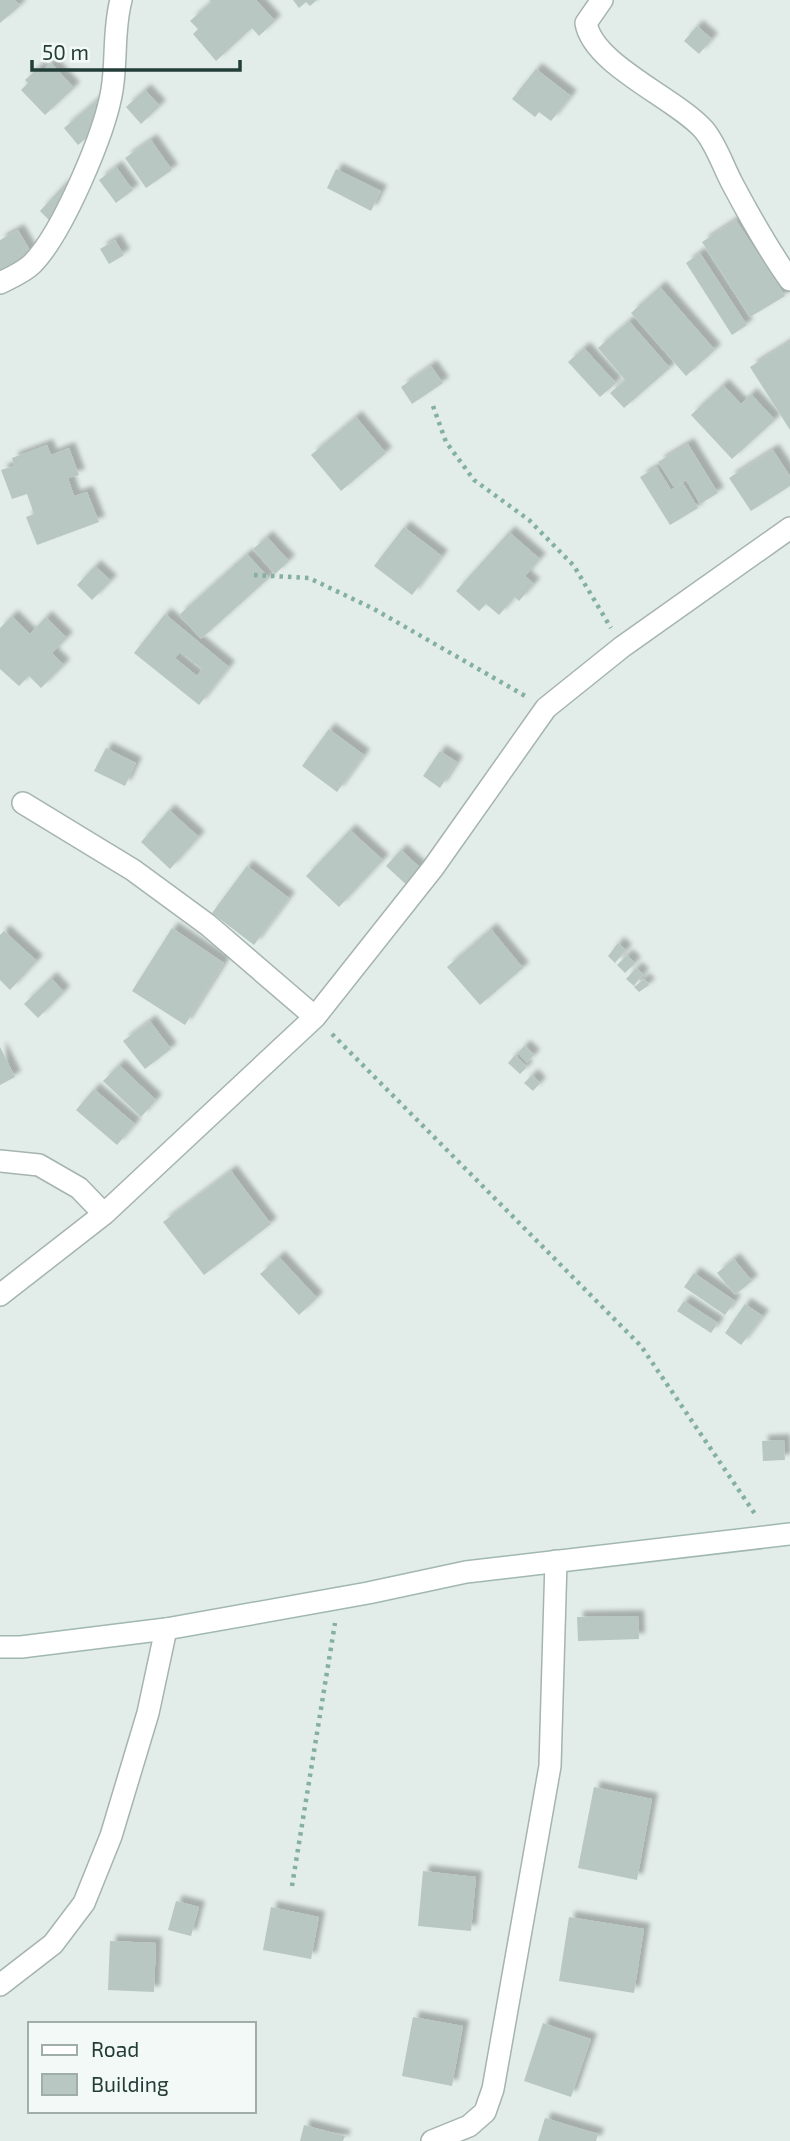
<svg xmlns="http://www.w3.org/2000/svg" width="790" height="2141" font-family="'Exo 2',sans-serif">
	<style>
		.building { fill: #b8c7c1; fill-rule: evenodd; filter: url(#shadow) }
		.lines { fill: none; stroke-linecap: round; stroke-linejoin: round }
		.street-casing { stroke: #a5b4af; stroke-width: 24 }
		.secondary-casing { stroke: #a1b8b0; stroke-width: 24 }
		.path { stroke: #84afa3; stroke-width: 4.5; stroke-dasharray: 3.5 5; stroke-linecap: butt }
		.street { stroke: #fff; stroke-width: 21 }
		.secondary { stroke: #fff; stroke-width: 21 }
	</style>
	<defs>
		<filter id="shadow"><feDropShadow dx="6" dy="-6" stdDeviation="2" flood-color="#0004"/></filter>
	</defs>
	<rect width="100%" height="100%" fill="#e2ece8"/>
	<!-- building -->
	<path class="building" d="M0,0H15L20,6L0,23Z
		M209,0H256L275,21L259,36L252,28L216,61L193,34L198,29L190,21L211,2Z
		M293,0H317L310,6L306,2L299,8Z
		M697,26L712,39L699,54L684,41Z
		M51,63L74,88L45,115L21,90L28,83L25,80L39,67L42,71Z
		M536,69L571,96L551,121L539,112L535,117L512,99Z
		M145,90L160,106L141,124L126,107Z
		M97,100L112,117L78,145L64,128Z
		M151,140L172,170L146,188L125,158Z
		M116,167L133,190L116,203L99,180Z
		M336,169L381,191L371,211L327,188Z
		M64,185L77,198L53,224L40,211Z
		M736,220L785,296L750,317L702,242Z
		M18,230L38,264L0,285V240Z
		M115,240L124,255L109,264L100,249Z
		M700,253L747,325L732,335L686,263Z
		M660,287L715,350L686,376L631,313Z
		M629,321L670,368L624,408L610,393L625,380L598,348Z
		M790,342V430L750,367Z
		M584,348L616,383L600,397L568,362Z
		M431,366L443,383L412,404L401,387Z
		M723,385L741,404L751,394L775,420L732,459L691,415Z
		M356,417L386,453L341,491L311,455Z
		M688,444L718,493L700,504L686,480L674,487L658,462Z
		M47,445L51,455L69,448L79,475L68,478L74,496L87,492L99,522L37,545L26,517L34,514L27,494L12,499L1,470L14,466L12,458Z
		M773,450L790,476V486L751,511L729,478Z
		M657,467L671,490L683,483L698,508L670,525L640,477Z
		M404,527L442,556L412,595L374,566Z
		M509,532L540,559L525,576L534,584L519,601L515,597L499,615L486,604L479,611L456,591Z
		M267,537L289,561L275,574L253,549Z
		M247,554L269,578L201,639L179,615Z
		M95,566L111,581L92,600L77,585Z
		M165,614L229,667L199,705L134,653ZM180,652L202,669L197,676L175,658Z
		M12,616L30,634L46,617L67,638L52,653L64,665L41,688L29,676L19,686L0,669V628Z
		M329,729L364,755L337,792L302,766Z
		M106,748L136,763L125,786L94,771Z
		M440,751L457,762L440,788L423,776Z
		M169,810L199,837L170,869L141,842Z
		M350,830L383,860L339,907L306,876Z
		M401,850L425,872L410,888L386,866Z
		M247,866L289,898L254,945L212,913Z
		M172,928L224,963L185,1025L132,991Z
		M491,929L523,968L480,1005L447,967Z
		M4,931L37,961L10,990L0,980V935Z
		M618,943L626,950L615,963L608,956Z
		M627,955L635,963L625,973L617,965Z
		M636,968L643,974L634,986L626,979Z
		M51,978L64,992L38,1018L24,1004Z
		M644,979L649,985L639,992L634,987Z
		M150,1021L171,1049L145,1069L123,1041Z
		M524,1046L534,1055L527,1063L518,1053Z
		M0,1047L15,1077L0,1085Z
		M515,1055L527,1067L520,1074L508,1063Z
		M119,1065L156,1100L141,1117L103,1081Z
		M532,1075L540,1083L533,1091L524,1083Z
		M94,1089L135,1124L117,1145L76,1110Z
		M231,1171L271,1224L204,1275L163,1222Z
		M279,1257L317,1298L299,1315L260,1274Z
		M734,1259L752,1281L735,1295L717,1273Z
		M694,1273L735,1301L725,1315L684,1287Z
		M684,1301L718,1323L711,1333L677,1311Z
		M745,1304L763,1316L741,1345L725,1333Z
		M784,1440L785,1460L763,1461L762,1441Z
		M638,1616L639,1639L578,1641L577,1617Z
		M594,1787L652,1799L637,1880L578,1868Z
		M423,1871L476,1877L471,1931L418,1926Z
		M176,1901L199,1907L191,1936L168,1930Z
		M271,1907L319,1917L311,1959L263,1950Z
		M569,1917L644,1929L634,1993L559,1981Z
		M110,1941L156,1943L154,1992L108,1990Z
		M413,2017L463,2026L452,2086L402,2076Z
		M543,2023L591,2039L571,2097L524,2081Z
		M545,2118L598,2134L596,2141H538Z
		M304,2125L345,2136L343,2141H300Z"/>
	<g class="lines">
		<!-- street casing -->
		<g class="street-casing">
			<path id="street" d="M602,0L586,23C593,65 676,98 704,130C716,144 723,166 732,183C750,217 767,248 790,280
				M0,283C10,278 24,272 32,264C62,234 105,133 112,90C117,60 113,30 121,0
				M23,803L133,870L208,925L315,1017
				M0,1161L39,1165L79,1188L104,1214
				M0,1295L104,1214L315,1017L433,868L546,708L622,647L790,528
				M0,1985L53,1944L84,1903L111,1836L148,1713L166,1629
				M432,2141L469,2126L485,2112L493,2089L550,1766L556,1561"/>
		</g>
		<!-- secondary casing -->
		<g class="secondary-casing">
			<path id="secondary" d="M0,1647H21L166,1629L368,1593L466,1572L790,1534"/>
		</g>
		<!-- path -->
		<path class="path" d="M433,406L446,442L474,480L529,520L574,566L611,628
			M254,575L309,578L374,609L527,697
			M332,1034L641,1346L755,1514
			M292,1886L335,1623"/>
		<!-- street -->
		<use href="#street" class="street"/>
		<!-- secondary -->
		<use href="#secondary" class="secondary"/>
	</g>
	<!-- legend -->
	<rect x="28" y="2022" width="228" height="91" fill="#f3f9f6" stroke="#a0aeaa" stroke-width="2"/>
	<rect x="42" y="2045" width="35" height="10" fill="#ffffff" stroke="#a0aeaa" stroke-width="2"/>
	<text x="91" y="2057" font-size="21" fill="#233d37">Road</text>
	<rect x="42" y="2074" width="35" height="21" fill="#b8c7c1" stroke="#a0aeaa" stroke-width="2"/>
	<text x="91" y="2092" font-size="21" fill="#233d37">Building</text>
	<!-- scale -->
	<path d="M32 60v10h208v-10" fill="none" stroke="#233d37" stroke-width="3.5"/>
	<text x="42" y="60" font-size="21" fill="#233d37" stroke="#f3f9f6" stroke-width="5" paint-order="stroke">50 m</text>
</svg>
